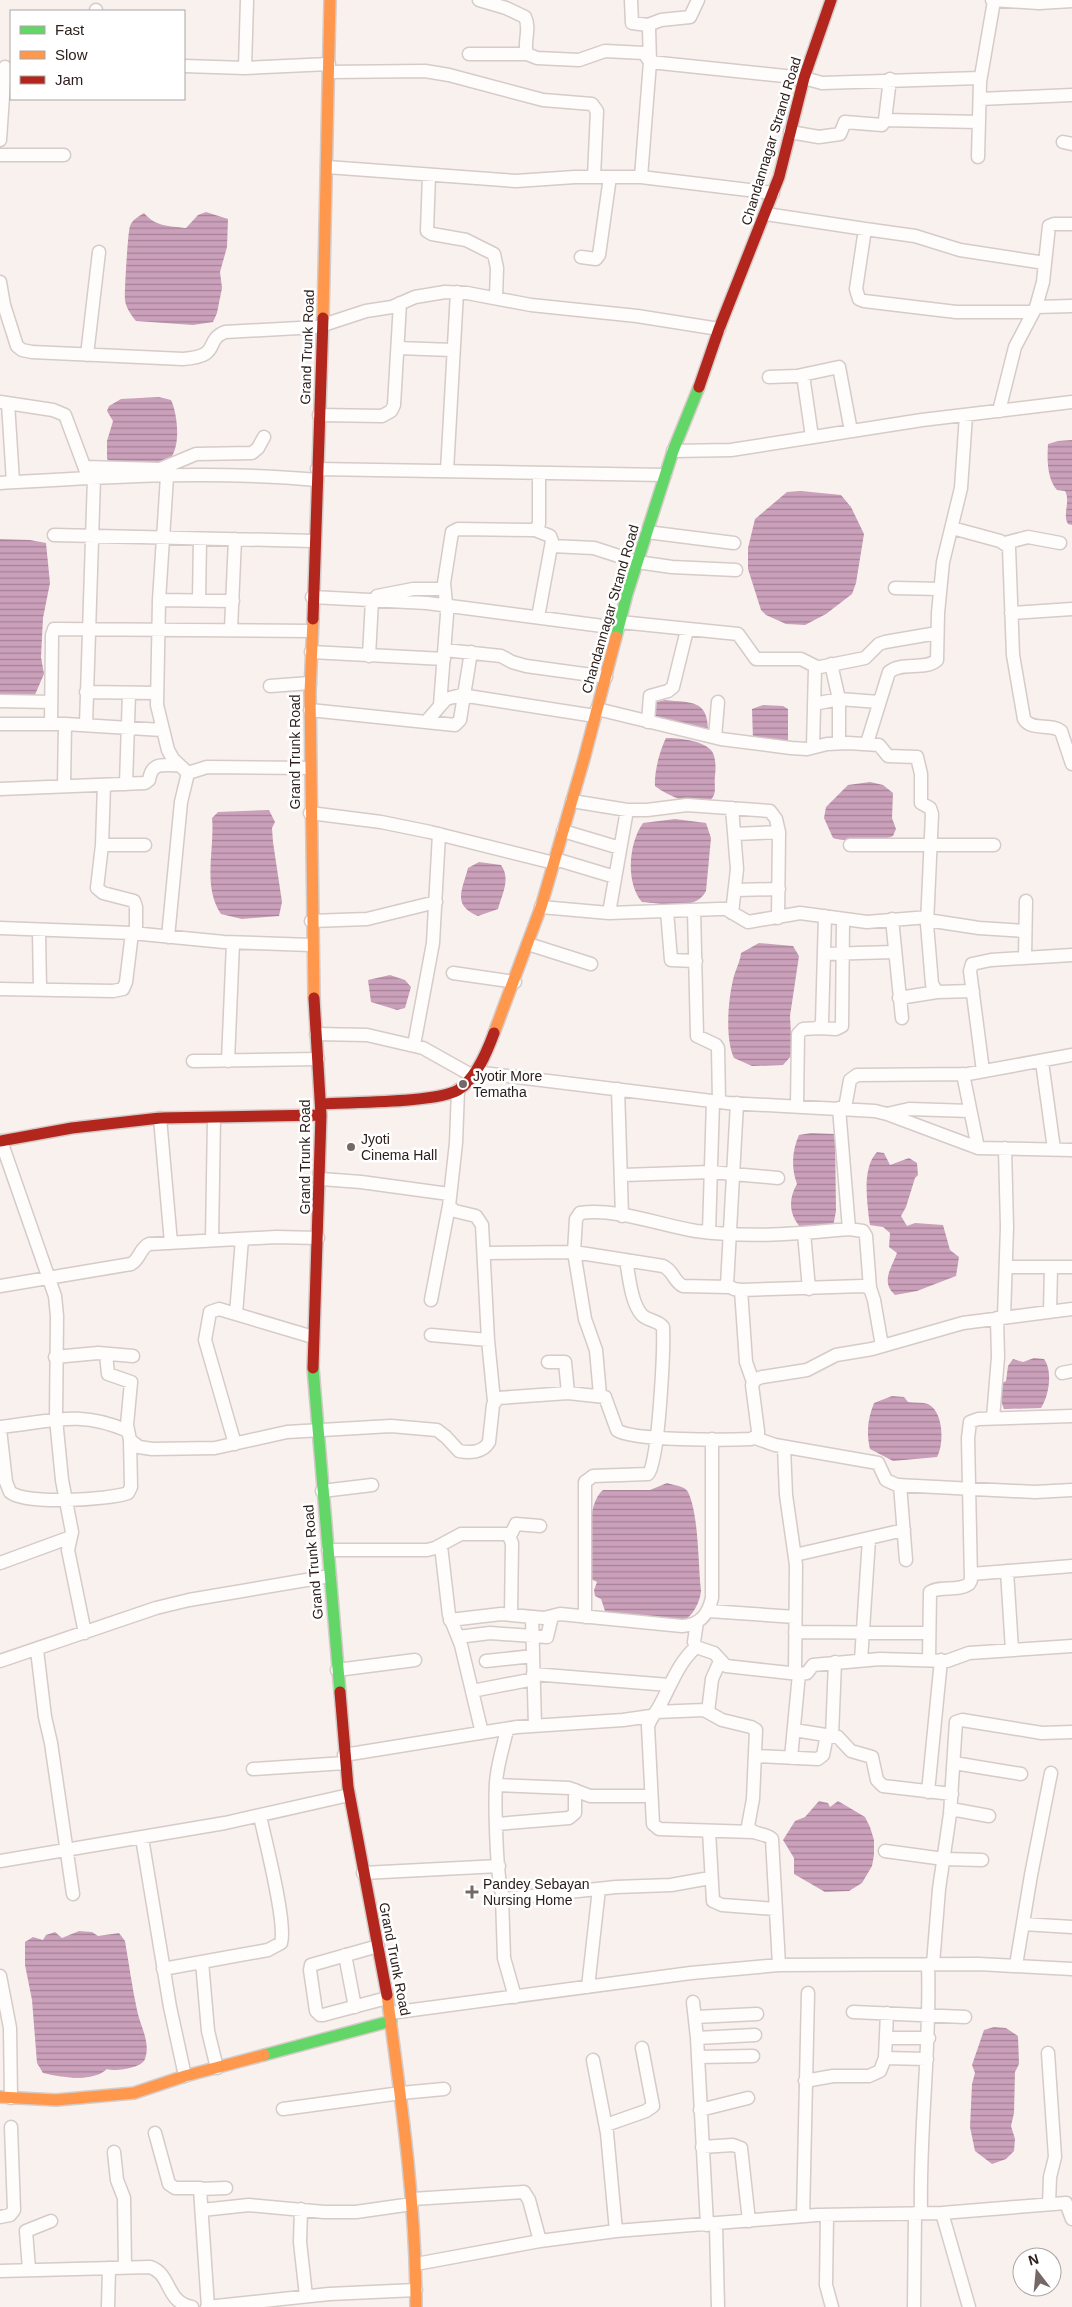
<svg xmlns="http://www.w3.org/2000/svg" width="1072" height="2307" font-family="Arial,sans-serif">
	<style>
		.water { fill: url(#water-rules) }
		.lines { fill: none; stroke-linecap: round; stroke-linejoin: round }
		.street-casing { stroke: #d5cbc8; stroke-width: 15 }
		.fast-casing { stroke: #d5cbc8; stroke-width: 14 }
		.slow-casing { stroke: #d5cbc8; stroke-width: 14 }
		.jam-casing { stroke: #d5cbc8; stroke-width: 14 }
		.street { stroke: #fefdfc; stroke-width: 12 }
		.fast { stroke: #63d668; stroke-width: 11 }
		.slow { stroke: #ff974d; stroke-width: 11 }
		.jam { stroke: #b3261e; stroke-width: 11 }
		.poi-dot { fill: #746966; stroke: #fff; stroke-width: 2 }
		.labels { text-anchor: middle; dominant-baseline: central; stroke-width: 5; stroke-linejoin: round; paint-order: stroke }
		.street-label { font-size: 14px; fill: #2d201c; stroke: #fff }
		.poi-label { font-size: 14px; fill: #2d201c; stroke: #fff; text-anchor: start }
	</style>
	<defs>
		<pattern id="water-rules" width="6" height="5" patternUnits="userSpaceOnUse" patternTransform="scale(1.25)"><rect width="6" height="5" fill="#caa0ba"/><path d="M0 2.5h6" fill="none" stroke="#a48296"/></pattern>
	</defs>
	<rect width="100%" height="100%" fill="#f9f1ee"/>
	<!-- water -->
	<path class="water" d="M206,212L228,219L227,247L220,272L222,288L217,313L213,322L193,325L136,321C131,315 126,308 125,300C124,296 128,230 130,226C133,219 138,217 144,213C156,227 169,226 186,228L198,215Z
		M159,397L171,400C178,414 183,457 163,464C153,467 123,463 112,463L107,459V441L113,421L107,411L109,406L121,399Z
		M1072,440V525L1068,524C1062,514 1071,502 1065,491L1057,490C1047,479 1047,459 1048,444L1058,441Z
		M801,491L841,495L851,507L864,534L856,583L852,594L826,614L805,625L786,624L766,615L761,610L748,569V548L755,519L787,492Z
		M0,539L30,540L46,543L50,583L43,618L41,657L44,674L34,697L0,695Z
		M665,700C691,703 708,699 708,731L651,720L656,702Z
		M763,705L783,706L788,709V744L753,740L752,709Z
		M666,738C679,738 701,740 711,750C716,756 716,768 715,776C714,782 716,789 714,795C706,814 666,795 655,786C654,772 660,750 666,738Z
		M870,782L883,785L893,793L892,818L896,829L893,836C880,842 846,842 833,838L824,818L826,807L848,785Z
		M269,810L275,822L272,828L273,842L282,902L279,916L242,919L221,914C202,886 215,849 212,818L218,812Z
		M675,819L706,823L711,838L706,891C696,912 661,903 642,902C625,883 629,842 643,823Z
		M479,862L501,865C511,879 502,894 498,909L478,916C452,905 462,891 468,868Z
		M759,943L793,946L799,956L790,1016L792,1055L783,1065L752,1066L734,1058C725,1039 728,1001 733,980C735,970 740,963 741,953Z
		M390,975L405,980L411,987L405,1008L397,1010L371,1002L368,980Z
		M811,1133L835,1134L836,1211L833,1227L801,1228C789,1215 788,1199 797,1184C791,1168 792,1150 799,1135Z
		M877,1152L884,1153L890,1165L909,1158L917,1163L918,1175L915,1178L906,1207L901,1216L907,1226L915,1223L943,1225L950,1250L959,1257L956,1276L917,1291L895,1295C880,1282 892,1267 897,1253L889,1247L890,1233L883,1227L870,1225L869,1219C867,1199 862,1168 877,1152Z
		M1034,1358L1044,1359C1053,1371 1049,1396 1041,1408L1004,1409L999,1396L1000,1384L1006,1381L1008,1366L1013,1359L1023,1362Z
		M892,1396L904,1397L908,1402C914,1403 923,1402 928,1404C944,1412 944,1444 937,1457L893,1461L870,1449C866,1432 868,1418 874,1403Z
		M667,1483C673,1485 685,1486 688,1492C699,1515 698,1564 701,1591C700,1602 693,1617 681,1622C671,1625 624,1617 611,1616L605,1611L601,1599L595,1596L594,1590L597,1582L589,1578C590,1555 585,1505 603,1490H650Z
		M819,1801L828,1803L830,1807L838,1801L865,1817L870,1827L874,1840V1855L872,1866L862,1883L849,1891L825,1892L794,1874V1858L783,1840L795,1821L805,1817Z
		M79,1931L92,1932L98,1936L119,1933L125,1941C129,1964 132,1987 137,2010C140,2026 151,2042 145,2059C142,2068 115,2072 107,2069C92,2083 61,2077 43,2073L37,2063L32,2000L25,1965V1942L33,1937L43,1940L46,1935L55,1932L62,1938Z
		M994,2027L1006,2028L1018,2036L1019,2064L1015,2072L1014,2113L1011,2126L1015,2139L1014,2151L1006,2159L992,2164L975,2151L970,2127L972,2084L975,2073L972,2065L984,2030Z"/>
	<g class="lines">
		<!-- street casing -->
		<g class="street-casing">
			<path id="street" d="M479,0L506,8L525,17C531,29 523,42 527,54L537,58L579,60L605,51L644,53L650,62L804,78L822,83L980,78
				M631,0L632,23L648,25L649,28L650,62L641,177
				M992,0L1039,3L1072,1
				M96,11V10
				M648,25L661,20L690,17L698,0
				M469,54H527
				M184,66L245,68L329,64
				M245,68L247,0
				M329,72L425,71L449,75L543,100L592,104L597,111L594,177
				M980,99L1072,95
				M885,120L979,122
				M790,132L819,137L840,134L845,122L882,125L885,120L890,79
				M0,140L5,67
				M1063,142L1072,144
				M0,155H64
				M978,157L980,82L994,1
				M327,167L516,181L575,177H641L773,193
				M429,175L427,231L432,234L466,240L494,254L497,268L496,298
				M766,214L865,229L856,289L859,299L864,301L956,312H1033
				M865,229L915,236L960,250L1045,263
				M581,257L596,259L599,255L610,177
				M0,282L4,305L17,346L22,350L32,352L183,359C223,356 203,341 225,332L317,327L366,311L392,307L415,297L445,292L467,293L531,305L637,316L719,329
				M1036,307L1072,306
				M398,348L452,350
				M87,355L99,252
				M803,375L812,437
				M769,377L797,376L839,367L851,431
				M0,402L53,410L65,415L87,474
				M8,403L13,482
				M999,411L1015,347L1036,307L1043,282L1049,226L1054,224H1072
				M319,415L382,416L391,411L394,405L400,303
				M673,451L731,450L922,420L1072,402
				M85,467L160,469L196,454L252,453L258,448L264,437
				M317,469L665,475
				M447,471L457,292
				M167,477L159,600L157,705L168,750L173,759L188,773
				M0,483C105,477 212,470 317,480
				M952,528L1000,541L1009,547L1013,655L1024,719C1031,731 1051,723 1061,731L1072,764
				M535,530L550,536L552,541L538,617
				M647,532L734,543
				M54,535L314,541
				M1005,543L1028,537L1060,543
				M552,546L594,548L637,562L672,567L736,570
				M895,588L940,589
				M377,596L413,589H444
				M312,597L427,603L618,628
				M159,600L233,601
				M199,600L200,539
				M1011,613L1072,609
				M620,622L738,634L756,659H801L817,667
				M231,629L235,539
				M445,650L501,656L512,662L526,666L606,677
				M311,652L444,659
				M369,656L372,600
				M831,664L839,699V743
				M270,686L310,683
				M86,692L157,693
				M0,701L51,702
				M814,704L839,699L879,702
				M440,705L447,614L444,583L452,532L458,529L535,530L539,524V473
				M597,709L721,739L791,748L807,749L827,744L848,743L879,745L888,756L917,757L921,774V803L930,808L932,814L927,924L932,984L937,992L973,991
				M310,710L455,725L460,720L471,652
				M426,722L446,699L461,695L595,716
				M648,722L650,696L668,691L673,687L687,630
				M0,724H65L162,730
				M51,724L52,635L54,629L311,631
				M86,725L94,478
				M715,737L718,702
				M867,743L889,672C902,661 925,671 937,660L938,613L943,562L961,488L966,415
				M813,747L815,668L865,658L879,644L885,642L937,633
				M126,784L129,693
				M104,785L102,845L97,888L103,893L134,901L136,907V933
				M64,786L65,724
				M0,789L145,783L149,780C152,761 163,766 179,765
				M572,801L627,810H647L687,805L770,811L776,819L779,832L778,918
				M732,808L737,869L732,913
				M310,813L381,822L430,832L554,863
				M563,831L620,848
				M735,834L779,832
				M102,845H145
				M850,845H994
				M555,859L615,877
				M736,890L779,889
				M541,907L609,913L719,909H726L748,922L800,913L867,922L928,917
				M694,910L697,1036L716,1045L718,1048L719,1102
				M667,911L671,960L696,961
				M609,913L627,810
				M892,919L902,1018
				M927,920L979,928L1025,931
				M311,921L367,919L436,902
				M0,928L132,933L224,942L311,945
				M39,931L40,990
				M168,937L181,802L188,773L207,767L310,768
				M528,944L591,964
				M824,954L894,952
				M1025,957L1026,901
				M453,973L515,982
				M0,989L113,991L123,989L126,982L132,933
				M899,998L937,992
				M819,1028L836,1029L842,1026L843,919
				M316,1034L367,1035L423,1048L473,1076
				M414,1045L433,943L439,834
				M193,1061L318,1059
				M228,1061L233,943
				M1042,1062L1054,1149
				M983,1071L970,971L972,964L991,960L1072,955
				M475,1072L728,1103L875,1111L887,1114L978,1148L1072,1150
				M963,1074L978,1148
				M618,1089L622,1216
				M458,1090L456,1143L449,1206L455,1211L476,1216L482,1225L488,1340L494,1401
				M737,1103L727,1285L734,1289L741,1290L863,1286L870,1288L874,1300L882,1346
				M797,1106L798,1034L803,1029L819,1028L822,1022L825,916
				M839,1108L849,1229
				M845,1108L850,1080L857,1075L968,1074L1072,1055
				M887,1114L909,1109L970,1111
				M160,1118L171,1243
				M1,1141L55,1296L57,1316L56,1419L62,1480L72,1532L68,1550L85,1633
				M623,1175L711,1172L778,1178
				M321,1179L361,1182L449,1194
				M709,1232L713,1101
				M804,1233L809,1289
				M212,1240L214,1118
				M485,1253L574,1252L663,1266C674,1271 673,1281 683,1286L729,1287
				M1006,1267H1072
				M0,1286L131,1264C140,1259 140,1248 149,1244L276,1237L318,1238
				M741,1290L746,1362L753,1382
				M431,1300L449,1206
				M1050,1312L1051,1268
				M236,1314L242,1239
				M1004,1317L1007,1227L1005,1148
				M431,1335L488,1340
				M106,1354L108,1374L131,1382L127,1425L130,1440L139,1447L152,1449L215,1448L287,1432L391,1426L437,1430L446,1437L459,1451C469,1453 483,1453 489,1442L493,1405L498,1398L568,1393L605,1397L617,1430C631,1441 728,1440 751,1439L758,1435V1431L752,1385L756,1379L762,1377L807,1370L836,1355L872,1349L963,1323L1072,1309
				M55,1357L98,1353L133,1356
				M548,1362H565L568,1393
				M1062,1373L1072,1371
				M600,1395L596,1350L585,1319L574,1252L576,1219L580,1213C618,1208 659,1225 696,1231C748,1238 797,1234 849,1229L863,1231L866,1236L870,1288
				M993,1418L998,1357L997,1318
				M0,1427C51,1422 78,1409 128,1431
				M0,1429L6,1482L10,1492C25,1505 108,1500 128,1493L131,1487L130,1440
				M755,1438L775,1445L878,1463L886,1480L897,1485L1035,1492L1072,1490
				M235,1444L205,1340L210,1312L219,1309L313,1337
				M784,1447L786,1495L796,1565L795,1674
				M900,1485L906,1560
				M322,1491L372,1485
				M510,1536L516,1524L540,1526
				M441,1546L449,1615L461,1645L482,1733
				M328,1550H427L435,1548L461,1534H508L512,1543L511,1614
				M795,1555L904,1530
				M0,1563L71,1537
				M1007,1571L1012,1650
				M971,1574L1072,1566
				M709,1611L795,1617
				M532,1617L535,1726
				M585,1617V1482L593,1476L648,1474C659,1464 664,1347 663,1327C658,1320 648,1321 642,1315C631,1303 629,1276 626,1260
				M450,1620L501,1614L544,1618L560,1614L682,1626C700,1625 708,1615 712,1598V1439
				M697,1622L694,1642L696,1647L714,1653L726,1666L799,1674L807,1673L813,1665L880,1659L947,1661L969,1653L1072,1646
				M795,1632L929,1633
				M458,1637L490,1633L547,1637L552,1616
				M696,1647C678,1663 671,1685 660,1705C656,1713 651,1717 648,1726L653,1824L659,1829L753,1832
				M37,1650L45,1717L51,1743L73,1894
				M861,1660L869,1539
				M929,1660L930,1592C941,1585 958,1592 969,1584L971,1580L968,1438L970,1422L978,1419L1072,1416
				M0,1661L156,1608L189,1600L330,1576
				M486,1661L533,1656
				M337,1670L415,1660
				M533,1674L669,1685
				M472,1691L534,1679
				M656,1712L704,1710L722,1720L751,1727L756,1730L753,1799L748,1826C752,1836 765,1832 772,1839L779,1965
				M708,1712L712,1679L720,1661
				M507,1729C504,1744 499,1759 497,1774C494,1791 496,1889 504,1899L616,1887L671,1885L710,1878
				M794,1730L838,1737L851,1751L872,1757L877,1780L883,1786L952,1794
				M832,1736L835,1662
				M344,1755L517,1727L623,1720L651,1716
				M756,1756L818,1759L823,1755L827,1735
				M791,1758L799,1674
				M954,1763L1021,1774
				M253,1769L345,1763
				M496,1785L569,1788L590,1796H650
				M928,1792L941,1660
				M951,1809L989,1816
				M497,1824L569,1818L575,1813V1790
				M709,1831L713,1901L722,1905L776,1909
				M142,1838L170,2007L185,2076
				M885,1851L944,1859L982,1860
				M0,1861L225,1823L349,1795
				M363,1873L499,1866
				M502,1897L504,1958L515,1997
				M1023,1924L1072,1927
				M378,1946L311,1965L310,1970L316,2011L320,2015H323L387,1998
				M345,1955L355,2007
				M202,1962L208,2031L217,2068
				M933,1964L939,1889L950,1814L956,1722L962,1720L1042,1733L1072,1732
				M1016,1965L1031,1875L1051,1773
				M163,1969L268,1950L281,1943C287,1923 265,1840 260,1816
				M0,1976L10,2028L11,2098
				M588,1987L599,1889
				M693,2002L697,2038L707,2225
				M853,2012L965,2017
				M390,2013L691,1973L779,1965L978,1964L1072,1969
				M695,2017L757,2014
				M697,2038L755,2035
				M886,2038H929
				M1048,2053L1055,2157L1050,2177L1049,2204
				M698,2057L753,2056
				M885,2058L927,2059
				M593,2060L607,2133L616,2231
				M805,2081L833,2076H869L880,2071L885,2058L887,2013
				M283,2109L401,2093L444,2089
				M700,2110L748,2098
				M606,2125L646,2111L653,2106L642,2048
				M155,2133L169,2184L175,2188H200
				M702,2147L733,2145L741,2148L749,2221
				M114,2152L117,2180L124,2198L125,2267
				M412,2199L524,2192L529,2200L540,2241
				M301,2209L300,2242L306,2296
				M202,2210L249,2205L324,2212H356L412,2204
				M921,2213C919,2129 931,2047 928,1964
				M942,2213L969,2307
				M827,2215L826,2285L832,2307
				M803,2216L808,1993
				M0,2217L10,2215L14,2210L11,2127
				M716,2225L718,2307
				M416,2264L540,2241L616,2231L817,2215L942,2213L1066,2203L1072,2219
				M29,2269L26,2231L51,2221
				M0,2271L150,2267C172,2274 165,2302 192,2307
				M108,2307L109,2268
				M207,2307L329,2294L416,2290
				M208,2307L200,2189L226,2188
				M914,2307L915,2213"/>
		</g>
		<!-- fast casing -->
		<g class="fast-casing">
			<path id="fast" d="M616,637L627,594L673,451L699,387
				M313,1368L340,1692
				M264,2055L391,2021"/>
		</g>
		<!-- slow casing -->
		<g class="slow-casing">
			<path id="slow" d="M323,318L330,0
				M313,619L310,693L314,998
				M494,1033L541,907L584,759L616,637
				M387,1995C401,2099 416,2202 416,2307
				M0,2097L56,2100L134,2093L185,2076L264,2055"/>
		</g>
		<!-- jam casing -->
		<g class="jam-casing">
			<path id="jam" d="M699,387L719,329L779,177L804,78L831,0
				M313,619L323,318
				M321,1104C350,1102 436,1103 458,1090C476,1079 487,1052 494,1033
				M0,1141L72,1128L160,1118L321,1115
				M313,1368L321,1115L314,998
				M340,1692L348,1787L387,1995"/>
		</g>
		<!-- street -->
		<use href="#street" class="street"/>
		<!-- fast -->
		<use href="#fast" class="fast"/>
		<!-- slow -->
		<use href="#slow" class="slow"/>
		<!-- jam -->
		<use href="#jam" class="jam"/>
	</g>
	<!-- markers -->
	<g class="poi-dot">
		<circle cx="463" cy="1084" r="5"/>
		<circle cx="351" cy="1147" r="5"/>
		<path d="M469.5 1884.5h5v5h5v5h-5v5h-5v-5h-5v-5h5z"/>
	</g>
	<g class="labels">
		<!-- street labels -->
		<g class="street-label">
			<text transform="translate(771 141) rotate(-73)">Chandannagar Strand Road</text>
			<text transform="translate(307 347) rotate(-88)">Grand Trunk Road</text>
			<text transform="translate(610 609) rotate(-74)">Chandannagar Strand Road</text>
			<text transform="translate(295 752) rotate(-90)">Grand Trunk Road</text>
			<text transform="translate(305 1157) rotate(-90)">Grand Trunk Road</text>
			<text transform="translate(313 1562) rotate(-95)">Grand Trunk Road</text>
			<text transform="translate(395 1959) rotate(79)">Grand Trunk Road</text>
		</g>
		<!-- poi labels -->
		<g class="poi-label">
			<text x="473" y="1076">Jyotir More<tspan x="473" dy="16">Tematha</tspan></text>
			<text x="361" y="1139">Jyoti<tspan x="361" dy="16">Cinema Hall</tspan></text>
			<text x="483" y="1884">Pandey Sebayan<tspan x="483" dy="16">Nursing Home</tspan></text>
		</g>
	</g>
	<!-- legend -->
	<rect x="10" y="10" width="175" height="90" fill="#ffffff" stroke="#aba6a4"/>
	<rect x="20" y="26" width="25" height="8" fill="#63d668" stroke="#aba6a4"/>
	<text x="55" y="35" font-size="15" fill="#2d201c">Fast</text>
	<rect x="20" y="51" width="25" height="8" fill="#ff974d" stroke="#aba6a4"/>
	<text x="55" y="60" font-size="15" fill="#2d201c">Slow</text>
	<rect x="20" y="76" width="25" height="8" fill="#b3261e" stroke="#aba6a4"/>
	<text x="55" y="85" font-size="15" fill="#2d201c">Jam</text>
	<!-- north arrow -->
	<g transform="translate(1037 2272) rotate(344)"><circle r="24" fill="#ffffff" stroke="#aba6a4"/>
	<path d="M0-4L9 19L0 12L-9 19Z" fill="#746966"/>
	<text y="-8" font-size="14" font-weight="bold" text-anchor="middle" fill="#2d201c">N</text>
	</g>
</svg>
